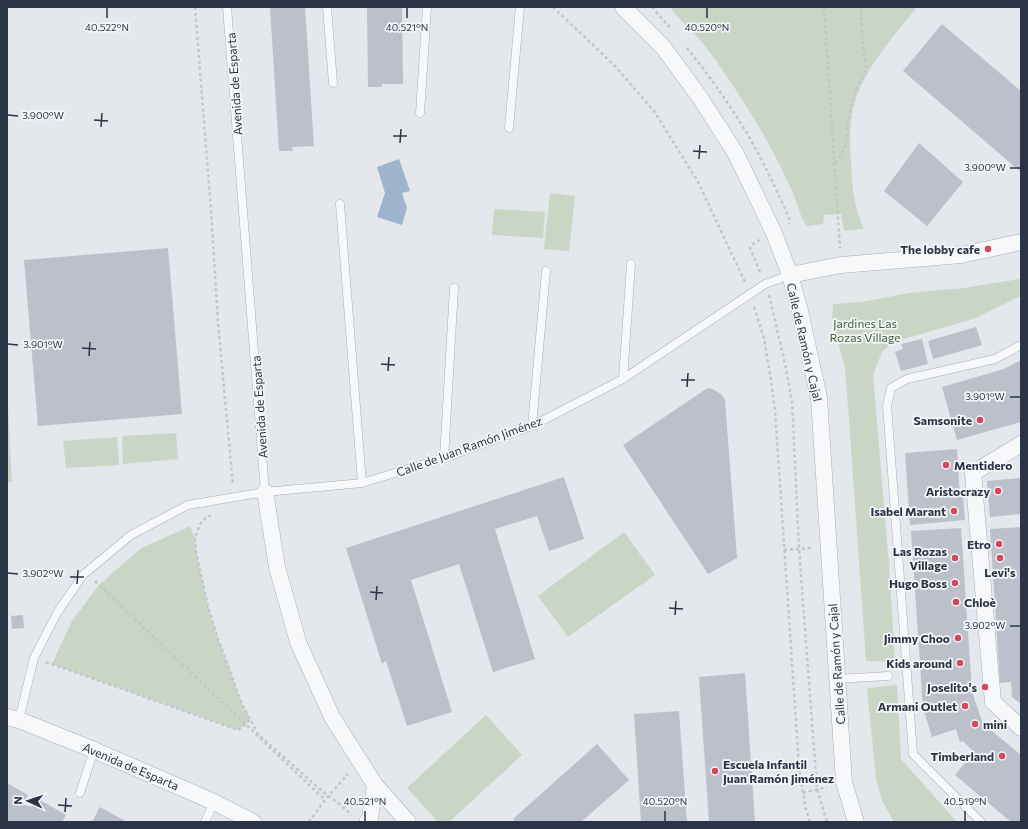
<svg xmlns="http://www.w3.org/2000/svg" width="1028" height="829" font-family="Commissioner,sans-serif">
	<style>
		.green { fill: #c9d6c5 }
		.water { fill: #9fb4cc }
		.building { fill: #bbc0ca }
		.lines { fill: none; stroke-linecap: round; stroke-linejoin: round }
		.lane-casing { stroke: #a9aeb7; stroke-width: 9 }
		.street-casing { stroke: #a9aeb7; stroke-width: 17 }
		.path { stroke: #c2c5cb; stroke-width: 2.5; stroke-dasharray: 3 3; stroke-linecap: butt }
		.lane { stroke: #f7f8fa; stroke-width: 8 }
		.street { stroke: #f7f8fa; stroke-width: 16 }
		.ticks { fill: none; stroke: #2b3445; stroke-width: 1.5 }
		.poi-dot { fill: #d1495b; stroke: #f4f6f9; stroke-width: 1.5 }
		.labels { text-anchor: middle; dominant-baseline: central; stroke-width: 3.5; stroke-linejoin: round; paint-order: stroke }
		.street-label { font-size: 12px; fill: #2b3445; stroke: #f4f6f9 }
		.poi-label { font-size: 12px; font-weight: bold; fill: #2b3445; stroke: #f4f6f9; text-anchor: end }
		.park-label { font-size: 12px; fill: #3f6138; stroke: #f4f6f9 }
		.ticks-label { font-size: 10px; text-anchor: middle; fill: #2b3445; stroke: #f4f6f9; stroke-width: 3.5; stroke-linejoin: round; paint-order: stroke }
	</style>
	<rect width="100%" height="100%" fill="#e4e7ec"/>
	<!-- green -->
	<path class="green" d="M670,7H917C894,36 861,72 853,109C849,127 850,146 851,164C852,187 854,208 864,229L844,231L841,214L824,215L823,224L807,226C799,215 798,205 793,193C782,169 770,145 756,122C739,94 721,66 701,41C691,30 679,20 670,7Z
		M550,193L575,196L569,251L544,249Z
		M494,209L545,212L543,238L492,235Z
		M1020,279L1021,281V296L973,319L893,342L882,352L873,375L889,565L895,662L866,661L849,419L845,368L832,318L833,304L862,302L909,293L964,288Z
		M7,388L12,482H7Z
		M176,433L178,459L123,464L122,436Z
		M117,437L119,465L66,468L63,441Z
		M190,526L195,538L196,551L208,606L216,633L242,704L250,719L246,724L238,730L52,664L72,621L99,585L140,549Z
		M624,532L655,575L568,637L538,596Z
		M897,685L901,759L957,822H894L882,801L876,778L867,688Z
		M486,715L522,755L449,822H438L407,788Z"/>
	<!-- water -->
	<path class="water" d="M399,159L410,191L402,193L407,208L402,225L377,217L385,193L377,167Z"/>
	<!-- building -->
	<path class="building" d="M270,7H305L314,146L292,147L293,151H279Z
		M367,7H402L403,84H382V87H368Z
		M942,24L1021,91V172L903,71Z
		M919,143L963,182L927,226L884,191Z
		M168,248L182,414L38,426L24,260Z
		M976,327L982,345L933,359L928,341Z
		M922,339L928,364L901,371L895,352L903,349L901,344Z
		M1021,360V422L957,440L942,387L1004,369Z
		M710,388L716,391L721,394L725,400L737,558L708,574L623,445L706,389Z
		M957,449L960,497H963L965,520L910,525L905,453Z
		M564,477L584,539L549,551L537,516L495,529L535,659L493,672L459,564L411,580L452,712L407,726L386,661L382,664L346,548Z
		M1021,478V514L990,517L987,481Z
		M1021,527V704L1012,697L1011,682L1000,683L990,529Z
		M961,528L972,692L982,721L992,731L1021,755V822H1011L955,775L974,752L963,741L960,742L956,729L932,737L923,708L911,531Z
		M23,615L24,628L12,629L11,616Z
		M745,673L755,822H709L699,677Z
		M679,711L687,822H641L634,714Z
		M597,744L629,780L581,822H516L513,819Z
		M7,783L28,795L23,804L30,807L33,805H37L40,800L66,815L62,822H7Z
		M100,807L127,822H92Z"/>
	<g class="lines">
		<!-- lane casing -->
		<g class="lane-casing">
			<path id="lane" d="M227,7L265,492
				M327,7L333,83
				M420,113L427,7
				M509,128L520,7
				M340,204L362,483
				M623,379L631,264
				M532,426L546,271
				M444,458L454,288
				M837,679L888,676
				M19,720L34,658L57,613L83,575L131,535L188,505L265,492L362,483L444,458L532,426L623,379L765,284L790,275
				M80,793L94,750
				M205,822L214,802
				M981,822L913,754L887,405L891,388L907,379L995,359L1021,345"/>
		</g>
		<!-- street casing -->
		<g class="street-casing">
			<path id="street" d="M623,7L663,47L701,99L736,154L774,233L790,275L800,311L819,398L844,782L856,822
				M790,275L841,265L961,255L1021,242
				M1021,444L973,473L993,702L1021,728
				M265,492L277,567L298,642L332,717L375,785L408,822
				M7,717L19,720L94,750L214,802L253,822
				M367,822L370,818L375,785"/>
		</g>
		<!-- path -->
		<path class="path" d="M195,7L211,210L218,323L233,485
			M553,7L614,65L654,111L698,182L745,282
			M652,7L671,29
			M824,7L840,248
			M687,48C713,80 737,115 757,151C769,174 780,197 790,220L789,224
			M835,163L841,156L846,145L848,123L851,106L858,84L865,74L866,66L863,50L861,16L862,7
			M760,240L754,243L750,248L760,272
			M769,295L784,359L792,401L799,549L817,789L827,822
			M754,307L764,338L771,380L775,411L799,766L805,806L810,822
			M211,515L204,519L200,524L195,538L196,551L208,606L216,633L242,704L258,734L323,792L337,802L352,815
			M784,550L812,548
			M95,581L325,800
			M46,662L238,730L246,724L250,719
			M803,793L827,787
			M309,822L325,800L348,774"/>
		<!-- lane -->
		<use href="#lane" class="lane"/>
		<!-- street -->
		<use href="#street" class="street"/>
	</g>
	<!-- ticks -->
	<path class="ticks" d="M107,18V8M407,18V8M707,18V8M8,115L18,116M94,120L108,121M101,127L102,113M393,136H407M400,143L401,129M693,151L707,152M699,159L700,145M1010,168H1020M8,344L18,345M82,348L96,349M89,356L90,342M381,364L395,365M388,371L389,357M681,380H695M687,387L688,373M1010,397H1020M8,573L18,574M70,577H84M77,584L78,570M370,592L383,593M376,600L377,586M669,608L683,609M675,615L676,601M1010,626H1020M58,805L72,806M65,812L66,798M365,821V811M665,821V811M965,821V811"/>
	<!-- markers -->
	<g class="poi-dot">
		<circle cx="988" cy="249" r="4"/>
		<circle cx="980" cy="420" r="4"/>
		<circle cx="946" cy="465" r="4"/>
		<circle cx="998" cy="491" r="4"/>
		<circle cx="954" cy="511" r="4"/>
		<circle cx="999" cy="544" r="4"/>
		<circle cx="955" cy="558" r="4"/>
		<circle cx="1000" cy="558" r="4"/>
		<circle cx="955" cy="583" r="4"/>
		<circle cx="956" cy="602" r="4"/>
		<circle cx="958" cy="638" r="4"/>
		<circle cx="960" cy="663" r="4"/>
		<circle cx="985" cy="687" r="4"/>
		<circle cx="965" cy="706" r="4"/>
		<circle cx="975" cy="724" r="4"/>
		<circle cx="1002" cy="756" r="4"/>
		<circle cx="715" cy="771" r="4"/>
	</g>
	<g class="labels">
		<!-- street labels -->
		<g class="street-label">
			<text transform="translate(234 84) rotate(-94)">Avenida de Esparta</text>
			<text transform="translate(805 342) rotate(77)">Calle de Ramón y Cajal</text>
			<text transform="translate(259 407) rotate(-94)">Avenida de Esparta</text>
			<text transform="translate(469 446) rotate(-20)">Calle de Juan Ramón Jiménez</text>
			<text transform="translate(836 664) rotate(-94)">Calle de Ramón y Cajal</text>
			<text transform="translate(131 766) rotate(23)">Avenida de Esparta</text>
		</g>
		<!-- poi labels -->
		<g class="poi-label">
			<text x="980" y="249">The lobby cafe</text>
			<text x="972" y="420">Samsonite</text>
			<text x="954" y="465" text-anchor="start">Mentidero</text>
			<text x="990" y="491">Aristocrazy</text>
			<text x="946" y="511">Isabel Marant</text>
			<text x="991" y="544">Etro</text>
			<text x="947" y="551">Las Rozas<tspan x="947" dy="14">Village</tspan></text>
			<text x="1000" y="572" text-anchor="middle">Levi's</text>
			<text x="947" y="583">Hugo Boss</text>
			<text x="964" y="602" text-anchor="start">Chloè</text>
			<text x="950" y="638">Jimmy Choo</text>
			<text x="952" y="663">Kids around</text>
			<text x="977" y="687">Joselito's</text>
			<text x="957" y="706">Armani Outlet</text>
			<text x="983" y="724" text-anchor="start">mini</text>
			<text x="994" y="756">Timberland</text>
			<text x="723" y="764" text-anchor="start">Escuela Infantil<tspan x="723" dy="14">Juan Ramón Jiménez</tspan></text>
		</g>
		<!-- park labels -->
		<g class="park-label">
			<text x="865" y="323">Jardines Las<tspan x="865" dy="14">Rozas Village</tspan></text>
		</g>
	</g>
	<g class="ticks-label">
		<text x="107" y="31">40.522°N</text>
		<text x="407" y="31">40.521°N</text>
		<text x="707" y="31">40.520°N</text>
		<text x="43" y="119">3.900°W</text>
		<text x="985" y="171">3.900°W</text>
		<text x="43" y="348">3.901°W</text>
		<text x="985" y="400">3.901°W</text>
		<text x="43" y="577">3.902°W</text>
		<text x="985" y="629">3.902°W</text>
		<text x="365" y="805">40.521°N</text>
		<text x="665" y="805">40.520°N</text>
		<text x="965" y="805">40.519°N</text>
	</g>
	<!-- border -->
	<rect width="1028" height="829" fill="none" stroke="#2b3445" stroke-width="16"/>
	<!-- north arrow -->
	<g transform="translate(28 801) rotate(273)" stroke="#f4f6f9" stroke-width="3" paint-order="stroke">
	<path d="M0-3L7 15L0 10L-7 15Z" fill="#2b3445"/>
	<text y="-6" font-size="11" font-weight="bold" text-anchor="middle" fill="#2b3445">N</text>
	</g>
</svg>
